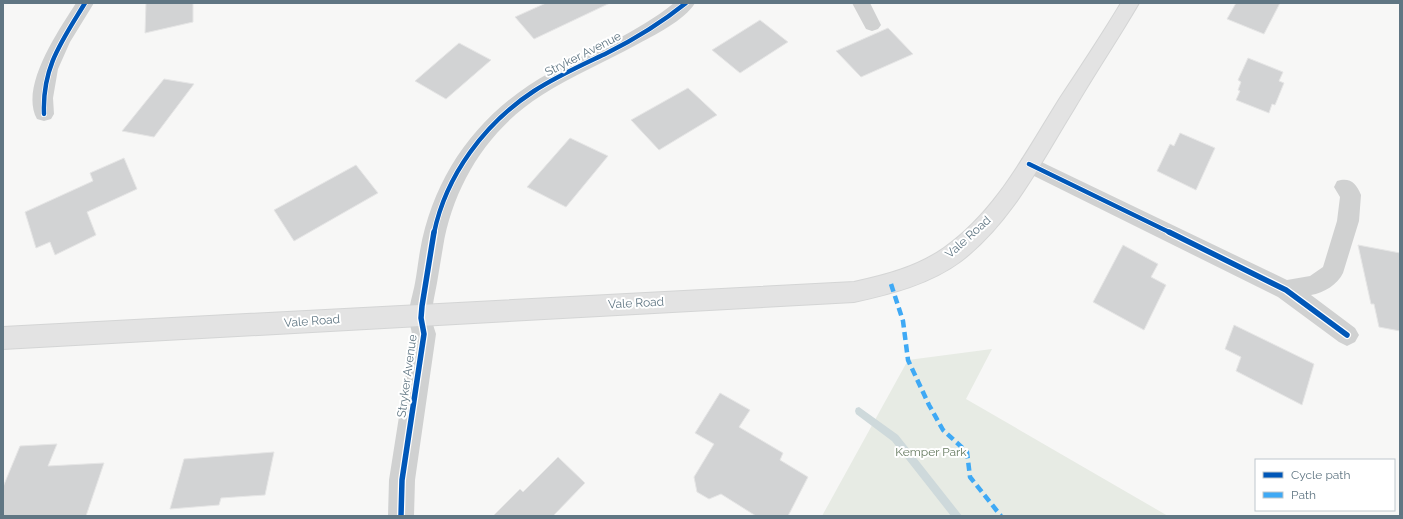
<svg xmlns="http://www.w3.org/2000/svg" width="1403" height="519" font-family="Raleway,sans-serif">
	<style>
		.green { fill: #e7ebe4 }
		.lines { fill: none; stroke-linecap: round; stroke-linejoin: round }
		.stream { fill: #ced9db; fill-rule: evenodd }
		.building { fill: #d2d3d4; stroke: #e6e6e6 }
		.major-casing { stroke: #d4d5d5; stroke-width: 2 }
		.minor { fill: #d0d1d1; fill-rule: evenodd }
		.major { fill: #e3e3e3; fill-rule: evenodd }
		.quiet { stroke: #3fa9f5; stroke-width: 4.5; stroke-dasharray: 8 4.5; stroke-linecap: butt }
		.cycleway-far1-casing { stroke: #fff; stroke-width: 6 }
		.cycleway-casing { stroke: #fff; stroke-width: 8 }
		.cycleway-far1 { stroke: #0057b8; stroke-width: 4.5 }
		.cycleway { stroke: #0057b8; stroke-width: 5.5 }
		.labels { text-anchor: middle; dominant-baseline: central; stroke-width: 4; stroke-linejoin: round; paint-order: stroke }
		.street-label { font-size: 12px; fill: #607683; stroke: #fff }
		.park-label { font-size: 12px; fill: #667a60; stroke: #fff }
	</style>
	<rect width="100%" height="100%" fill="#f7f7f6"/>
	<!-- green -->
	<path class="green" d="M992,349L966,399L1168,516H822L908,360Z"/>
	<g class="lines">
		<!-- stream -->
		<path class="stream" d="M859,407L898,435L962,516H951L892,441L856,414L855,411L856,408Z"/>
	</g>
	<!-- building -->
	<path class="building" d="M146,3H193V22L145,33Z
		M546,3H610L534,39L515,17Z
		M1236,3H1280L1264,34L1227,19Z
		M760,20L788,42L740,73L712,50Z
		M888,28L913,54L861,77L836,51Z
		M459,43L491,60L446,99L415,81Z
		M1248,58L1283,72L1279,81L1284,83L1275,105L1272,104L1269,113L1236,100L1240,91L1238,90L1241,82L1238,80Z
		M164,79L194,84L154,137L122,131Z
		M688,88L717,115L659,150L631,120Z
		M1180,133L1215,148L1196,190L1157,171L1170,144L1174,146Z
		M570,138L608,156L566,207L527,187Z
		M124,158L137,189L87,212L96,235L55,255L50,242L36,248L25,212L93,181L90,173Z
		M356,165L378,193L294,241L274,210Z
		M1123,245L1158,264L1151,277L1166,285L1144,330L1093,302Z
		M1358,245L1400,253V331L1379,327L1374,304H1371Z
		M1234,325L1314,364L1302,405L1236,371L1241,357L1225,349Z
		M720,393L750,410L739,427L783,453L780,460L808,477L788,516H756L721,494L709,499L697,492L694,477L714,444L695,433Z
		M57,444L48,466L104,463L86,516H3V487L20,446Z
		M274,452L265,495L221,498L219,505L170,509L184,459Z
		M558,457L585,483L553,516H493L520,489L523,492Z"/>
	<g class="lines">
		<!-- major casing -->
		<g class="major-casing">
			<path id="major" d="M1121,3H1139C1118,39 1095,73 1074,109C1041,162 1012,222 961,261C930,284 891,294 854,302L3,349V327L854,282C886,275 917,267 944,248C997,211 1027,150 1060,98C1081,66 1102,35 1121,3Z"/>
		</g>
		<!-- minor -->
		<path class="minor" d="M76,3H94L70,42L58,69L53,98L54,114L51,119L44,121L37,119C19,87 59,30 76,3Z
			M674,3H695C685,20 653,36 636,45C605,62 572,76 542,95C489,128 453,185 443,247C441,259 439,271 437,283C435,294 432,305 432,316C432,322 434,328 436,334L415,480L414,516H388L389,480L412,334C411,328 409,322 409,316C409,305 413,294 415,283C417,273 418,262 420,251C434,172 481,110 551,72C593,50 637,33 674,3Z
			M852,3H870L881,25L878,29L872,31L866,29Z
			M1029,156L1287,280L1310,276L1323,267L1337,221L1340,197L1334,187L1337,181C1350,177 1356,183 1361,195L1359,221L1343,273C1338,284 1324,293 1311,295L1355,328L1359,335L1355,342L1347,346L1339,342L1278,297L1022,170L1019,164L1022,158Z"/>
		<!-- major -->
		<use href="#major" class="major"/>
		<!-- quiet -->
		<path class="quiet" d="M891,284L903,321L908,360L929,405L943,430L967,452L970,477L1001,516"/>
		<!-- cycleway-far1 casing -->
		<g class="cycleway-far1-casing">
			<path id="cycleway-far1" d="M44,114C42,67 62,41 85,3
				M1029,164L1171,233
				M434,233C446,175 485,123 534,91C557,76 582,65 607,53C635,39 661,23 686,3"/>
		</g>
		<!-- cycleway casing -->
		<g class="cycleway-casing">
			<path id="cycleway" d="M1169,232L1286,290L1347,335
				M401,516L402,480L424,334L421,318L422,306L434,232"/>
		</g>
		<!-- cycleway-far1 -->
		<use href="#cycleway-far1" class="cycleway-far1"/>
		<!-- cycleway -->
		<use href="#cycleway" class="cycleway"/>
	</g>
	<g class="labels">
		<!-- street labels -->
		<g class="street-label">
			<text transform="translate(583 54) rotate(-27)">Stryker Avenue</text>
			<text transform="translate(968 237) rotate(-42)">Vale Road</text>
			<text transform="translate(636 303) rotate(-3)">Vale Road</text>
			<text transform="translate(312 321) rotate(-4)">Vale Road</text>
			<text transform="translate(407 376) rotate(-82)">Stryker Avenue</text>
		</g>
		<!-- park labels -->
		<g class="park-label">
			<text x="931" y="452">Kemper Park</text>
		</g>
	</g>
	<!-- border -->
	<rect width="1403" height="519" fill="none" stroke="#607683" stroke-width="8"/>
	<!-- legend -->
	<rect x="1255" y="459" width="140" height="52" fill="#ffffff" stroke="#bfc8cd"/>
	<rect x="1263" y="472" width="20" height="6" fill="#0057b8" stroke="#bfc8cd"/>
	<text x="1291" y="479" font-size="12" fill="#607683">Cycle path</text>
	<rect x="1263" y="492" width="20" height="6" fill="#3fa9f5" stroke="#bfc8cd"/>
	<text x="1291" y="499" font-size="12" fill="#607683">Path</text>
</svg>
